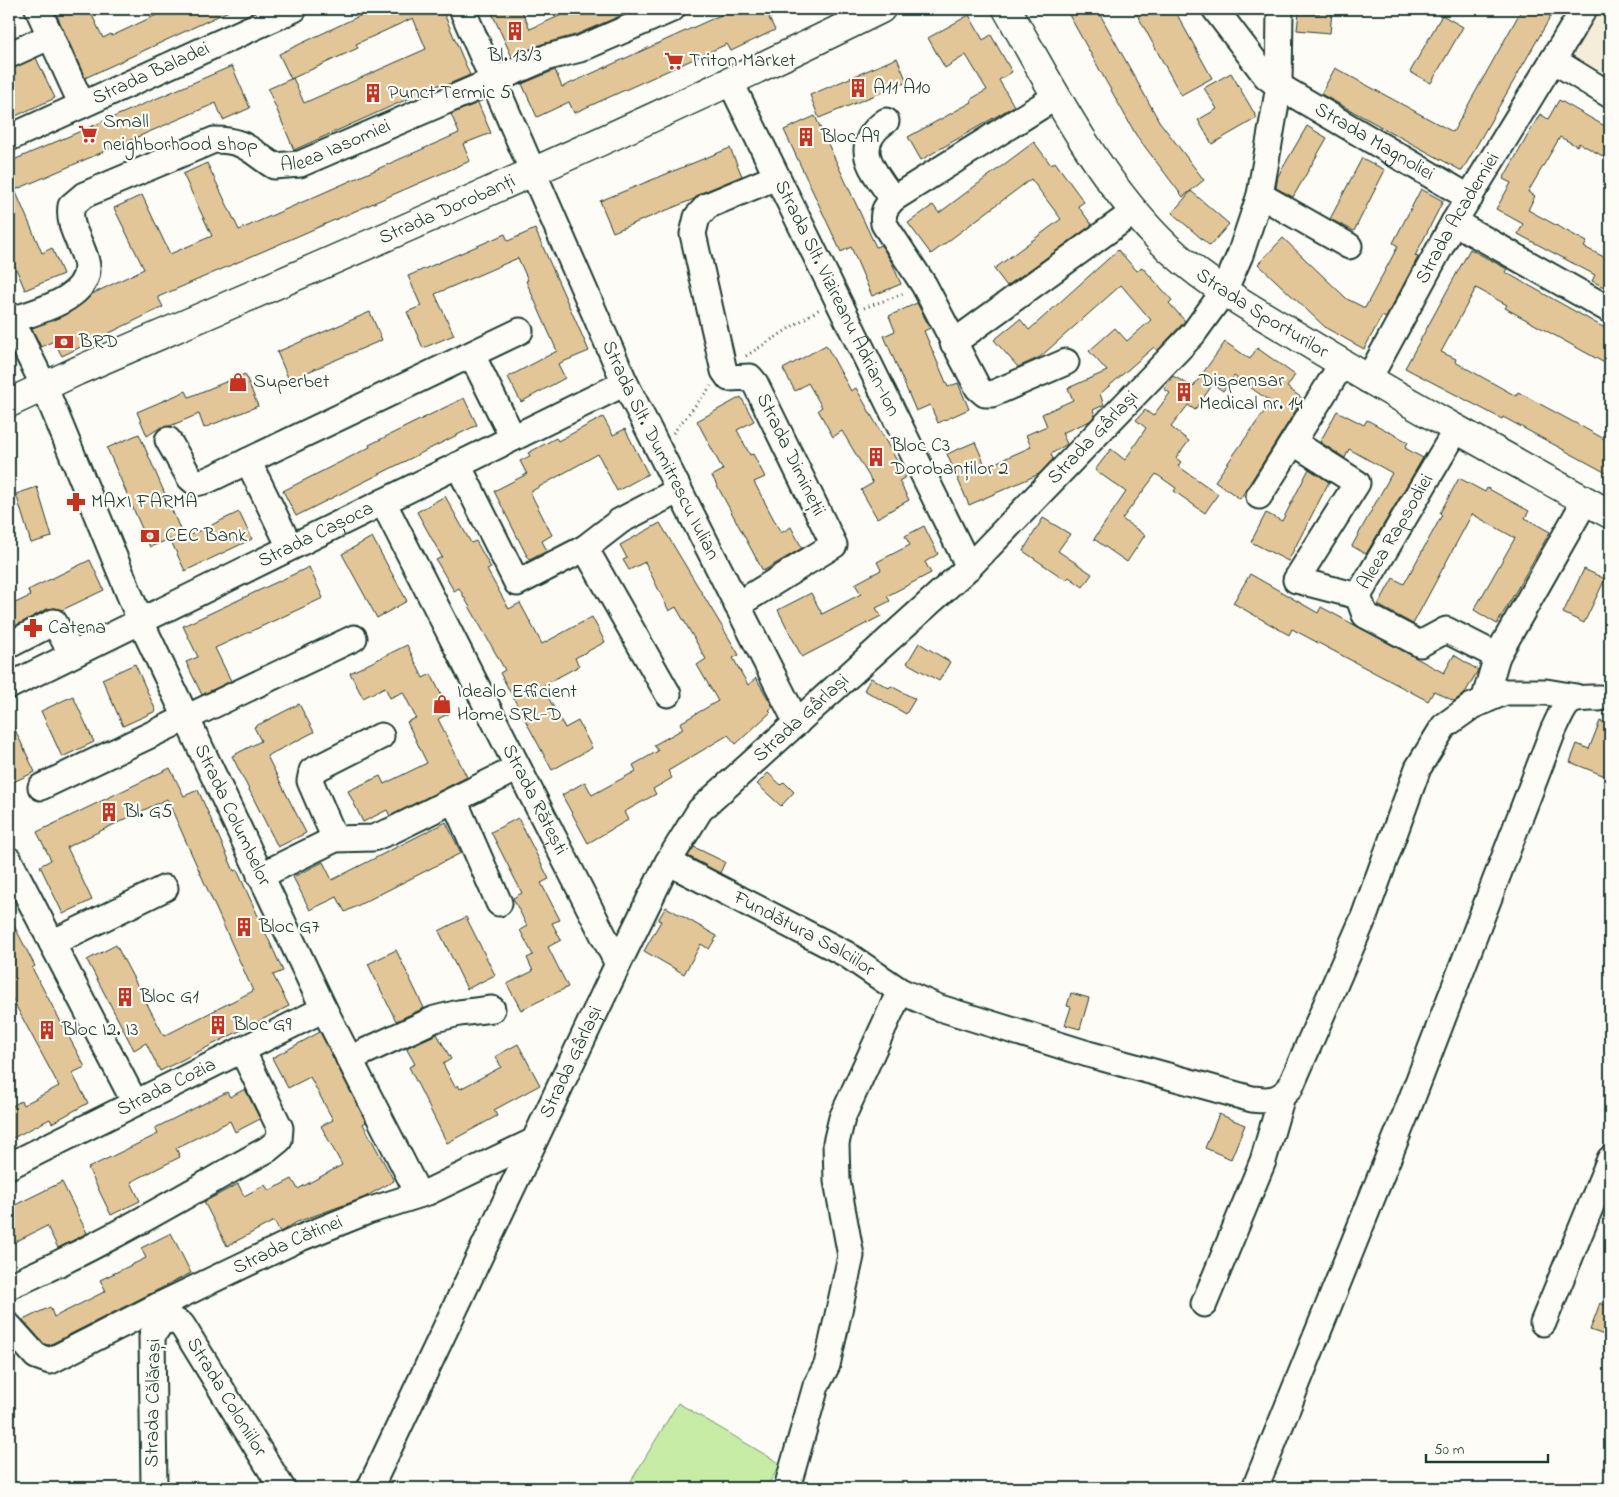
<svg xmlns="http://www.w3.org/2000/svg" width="1619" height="1497" font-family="'Indie Flower',sans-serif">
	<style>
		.built { fill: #f5ecda }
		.pitch { fill: #c7eca5; stroke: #73946c }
		.building { fill: #e3c697; stroke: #1f3d34 }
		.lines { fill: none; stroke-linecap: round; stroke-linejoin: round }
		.minor-casing { stroke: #1f3d34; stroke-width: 29 }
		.major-casing { stroke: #1f3d34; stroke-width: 31 }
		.path { stroke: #1f3d34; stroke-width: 3; stroke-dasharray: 1 4; stroke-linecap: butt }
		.minor { stroke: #fdfcf7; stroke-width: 25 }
		.major { stroke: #fdfcf7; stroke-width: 28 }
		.labels { text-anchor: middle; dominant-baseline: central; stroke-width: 4.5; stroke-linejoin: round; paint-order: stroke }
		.poi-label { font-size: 20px; fill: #1f3d34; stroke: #fdfcf7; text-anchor: start }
		.street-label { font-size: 20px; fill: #1f3d34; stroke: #fdfcf7 }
	</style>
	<rect width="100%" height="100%" fill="#fdfcf7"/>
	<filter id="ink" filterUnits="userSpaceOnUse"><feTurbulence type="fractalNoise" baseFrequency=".02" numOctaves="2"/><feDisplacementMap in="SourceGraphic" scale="10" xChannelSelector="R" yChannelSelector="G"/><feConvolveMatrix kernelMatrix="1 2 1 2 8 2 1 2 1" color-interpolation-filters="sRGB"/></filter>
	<g filter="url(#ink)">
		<!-- built -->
		<path class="built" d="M1584,9H1610V95L1553,60Z"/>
		<!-- pitch -->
		<path class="pitch" d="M678,1403L781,1464L766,1488H644L631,1481Z"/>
		<!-- building -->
		<path class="building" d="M54,9H89L103,38L111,34L112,36L169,9H233L85,78Z
			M374,9H442L470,75L442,87L441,84L294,150L268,89L293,78L304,103L426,49L413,18L356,44L358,48L291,79L279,54Z
			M490,9H521L530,29L575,9H637L575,35L542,44L512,57Z
			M734,9H789L769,18L775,30L731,51L727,44L574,113L569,102L537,117L522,84L555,70L562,87Z
			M1077,9H1097L1159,121L1204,180L1183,197L1136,135L1068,13Z
			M1134,9H1174L1212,78L1181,95Z
			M1522,9H1537L1551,16L1462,171L1321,94L1335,68L1453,132Z
			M1319,10L1332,11L1330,33L1297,30L1299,12L1319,14Z
			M969,15L983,40L991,35L1012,72L999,80L1014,106L921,160L908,137L972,102L971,99L987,90L966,55L945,68L928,38Z
			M1442,15L1463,27L1431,83L1410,72Z
			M36,58L55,98L9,119V85L14,82L9,69Z
			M897,58L907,82L819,118L810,95Z
			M232,66L250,108L223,120L216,103L15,190L42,253L52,248L63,274L25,290L9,252V162Z
			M1231,73L1257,118L1212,144L1198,120L1217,109L1204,88Z
			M1559,100L1610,129V160L1579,143L1577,146L1560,137L1528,192L1535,196L1528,210L1587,242L1584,247L1610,260V290L1592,281L1595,275L1518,234L1523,224L1496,209L1511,183L1503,179L1540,114L1548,119Z
			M478,103L491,133L463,144L470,161L158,297L163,307L62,356L54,341L41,347L32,328L68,314L92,294L144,269L114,208L142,195L170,254L212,236L183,174L207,163L239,230L459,133L451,114Z
			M815,116L876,247L881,245L892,263L901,284L872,296L851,247L841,252L784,130Z
			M1307,126L1327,138L1293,197L1276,188L1278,176Z
			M1034,142L1051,165L1055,162L1084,202L1078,206L1092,225L1007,286L994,269L1061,219L1031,179L931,254L908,223L933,205L939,213Z
			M730,148L742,176L701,193L694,199L613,232L600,201Z
			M1362,158L1385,170L1354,231L1330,219Z
			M1421,189L1443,201L1415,256L1418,257L1389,312L1386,318L1382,316L1364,349L1326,328L1258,264L1283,238L1347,299L1365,308L1398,246L1393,243Z
			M1191,191L1229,224L1210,246L1172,213Z
			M535,229L589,351L558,364L565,378L521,402L508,377L557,351L526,281L528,280L518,258L435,294L454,335L423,348L407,312L421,306L408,276L505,234L508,241Z
			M1470,249L1507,269L1505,272L1610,331V366L1505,308L1507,305L1476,288L1441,352L1456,359L1455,362L1516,396L1518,392L1610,442V475L1503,417L1502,419L1405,368Z
			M1118,250L1137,271L1142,267L1172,300L1169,303L1185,321L1157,351L1154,347L1100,394L1104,405L1093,410L1095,415L1090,421L1062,433L1067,444L1051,454L1053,459L1039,474L969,505L947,454L975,442L986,467L1031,447L1026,435L1047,426L1042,414L1073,400L1068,388L1107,371L1089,351L1115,328L1127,341L1151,320L1121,285L1040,357L1018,367L994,340L1020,319L1029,330Z
			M917,303L930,328L924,331L948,387L958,383L969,409L938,423L930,405L916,411L884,336L895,331L889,316Z
			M370,312L382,340L289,380L277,352Z
			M1225,342L1250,359L1257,348L1295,375L1287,387L1303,399L1240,499L1215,481L1271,402L1234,376L1223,391L1213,384L1195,410L1188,405L1171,427L1189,441L1176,458L1181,462L1178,466L1218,494L1205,513L1174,491L1176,488L1156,474L1122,519L1145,535L1127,562L1094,539L1126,492L1095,470L1111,449L1125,460L1146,428L1136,420L1145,410L1153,416L1170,393L1164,389L1172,377L1173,376L1193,387Z
			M826,345L851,391L856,388L906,477L899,481L909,500L877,518L861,490L873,483L842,431L833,437L818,410L822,407L808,383L795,391L783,369Z
			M245,374L258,406L204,428L199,414L170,426L161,427L147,436L137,412L186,391L189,397Z
			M741,397L754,421L737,430L750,455L753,454L765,477L754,482L781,533L791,527L802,548L763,571L712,476L723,470L697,421Z
			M464,398L477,425L296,516L283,491L370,447L369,445Z
			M1337,411L1364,425L1367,420L1408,442L1405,448L1423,458L1366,554L1352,546L1392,473L1349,449L1345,458L1320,442Z
			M603,417L613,435L625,429L648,474L617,491L598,454L530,492L552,535L542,541L547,551L529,560L494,491L527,474L520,461L530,456L528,453L556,438L558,441Z
			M139,434L184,538L239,512L252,539L185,571L170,539L150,547L107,448Z
			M1309,469L1329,482L1288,561L1251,542L1266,513L1282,521Z
			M1459,478L1485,492L1487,488L1529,511L1525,518L1550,532L1497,624L1474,610L1515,538L1472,514L1413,624L1378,605L1393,578L1404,584L1442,515L1440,513Z
			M37,487L52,537L31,543L16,494Z
			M445,496L471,543L476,541L491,568L487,570L509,609L520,603L542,644L592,617L605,642L575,658L579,666L542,686L565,728L578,721L592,748L552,770L500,673L505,670L459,588L454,591L436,560L442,557L417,512Z
			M1043,518L1070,534L1058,551L1092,574L1083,587L1069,577L1066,580L1023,551Z
			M660,523L739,655L733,658L748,685L756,678L773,707L769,710L771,712L736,744L728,735L668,771L672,778L653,789L656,794L624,812L628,820L588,843L562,795L585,782L592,795L636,771L633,765L658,751L654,745L683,729L680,723L718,701L697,665L706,659L676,607L669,611L645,562L629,570L623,560L627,558L620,545Z
			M924,526L938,554L925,562L931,573L887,596L890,601L876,608L881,616L802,657L778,610L811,593L822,614L861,594L855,584L881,570L877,562L910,545L905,536Z
			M372,537L407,601L377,618L342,554Z
			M90,560L104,590L62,610L55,608L47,609L9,629V606L30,596L28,590Z
			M309,567L323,598L215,648L231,681L202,695L186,662L198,657L183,626Z
			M1584,569L1605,579L1584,623L1563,613Z
			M1250,574L1318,613L1321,607L1444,673L1454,655L1478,670L1465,693L1454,701L1434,691L1428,701L1292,629L1289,635L1233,603Z
			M919,643L950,662L939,681L907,663Z
			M407,645L423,678L431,674L450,713L438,719L467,777L390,816L387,810L363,822L348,791L380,776L384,784L427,763L407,722L416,718L403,692L390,698L385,687L363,698L350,673Z
			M135,664L156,711L123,726L102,679Z
			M871,678L889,688L891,686L915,699L906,714L864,690Z
			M73,696L94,742L62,757L41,711Z
			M299,704L314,732L267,756L306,833L278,847L232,756L261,741L254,727Z
			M9,717L35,772L9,784Z
			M1600,721L1610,725V778L1570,762L1577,744L1589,749Z
			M170,768L184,796L198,790L234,871L237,870L283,971L273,975L289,1006L160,1071L146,1043L134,1050L87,960L116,945L164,1036L253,991L167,799L67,847L92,900L63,914L40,866L51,860L37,832Z
			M768,773L781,785L784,782L794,792L781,806L757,784Z
			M518,818L549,879L541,883L560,920L552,923L561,940L548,947L568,987L521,1010L507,984L533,971L527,958L533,955L520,930L527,926L513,898L522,893L491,832Z
			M446,822L461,853L345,912L337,897L310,910L293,877L323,862L332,880Z
			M694,847L725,862L720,873L688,856Z
			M666,907L717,936L709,949L701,944L684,974L644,951L661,921L658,920Z
			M9,916L35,966L32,968L85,1067L72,1073L88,1103L52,1123L50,1119L9,1140V1108L21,1101L23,1105L59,1086L9,993Z
			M466,917L495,975L467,989L439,931Z
			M396,950L424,1008L396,1021L368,964Z
			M1071,993L1089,998L1080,1029L1065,1025L1071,1007L1067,1006Z
			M320,1032L366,1122L363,1124L394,1181L363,1198L297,1222L280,1232L274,1221L227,1246L204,1202L238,1184L244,1196L265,1185L269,1191L292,1179L298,1189L342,1165L321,1126L333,1120L310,1077L288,1088L272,1058Z
			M437,1034L451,1059L443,1064L455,1087L458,1085L460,1089L501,1067L496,1056L518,1044L540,1085L494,1110L497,1116L447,1143L409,1067L415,1064L406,1048Z
			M245,1089L260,1119L235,1132L230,1121L176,1148L180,1157L131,1182L140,1201L111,1215L88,1168L158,1134L155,1128L227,1092L230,1097Z
			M1219,1114L1245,1125L1231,1159L1205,1148Z
			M62,1182L87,1233L58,1248L47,1226L9,1245V1208Z
			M171,1233L191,1273L49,1345L44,1344L23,1320L50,1307L54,1317L106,1291L100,1280L146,1258L141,1248Z
			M1600,1303L1610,1307V1337L1590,1330Z"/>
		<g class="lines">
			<!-- minor casing -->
			<g class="minor-casing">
				<g id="minor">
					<path d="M38,9L82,105"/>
					<path id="s1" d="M462,9L625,383L797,723"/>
					<path id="s2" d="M1215,9L1266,76L1279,86L1470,198"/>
					<path d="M9,55L51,36"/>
					<path d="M1553,60L1610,95"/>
					<path id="s3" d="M731,83L969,567"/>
					<path d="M1057,96L893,199C885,208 882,212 884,224L924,285L978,388L985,394H992L1066,362"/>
					<path d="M886,121C849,147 874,171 893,199"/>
					<path id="s4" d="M9,138L294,9"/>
					<path d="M1260,195L1349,246"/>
					<path d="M1454,222L1610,310"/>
					<path id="s5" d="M9,315L44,386L140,620L324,1009L415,1187L421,1193"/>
					<path id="s6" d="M12,320C38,311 95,297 86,261C81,241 68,228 71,206L84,195L214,140C246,140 250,151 274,166L300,164L548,57L580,49L672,9"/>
					<path d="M953,343L1135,211"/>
					<path d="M472,355L513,438"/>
					<path id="s7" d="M1368,380L1454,222L1584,9"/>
					<path d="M168,440L190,478L196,483L208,480L520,331"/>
					<path id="s8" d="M1293,442L1357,483L1296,580L1358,596L1456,430"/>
					<path d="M248,461L290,547"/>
					<path d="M458,465L517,583L585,548L668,694"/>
					<path d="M1259,496L1342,364"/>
					<path id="s9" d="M383,502L618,964"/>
					<path d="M585,548L620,521L679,490"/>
					<path d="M1358,596L1365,615L1420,644L1446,630L1497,656L1585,501"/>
					<path d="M737,605L834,545L755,383L750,377L729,378L724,371L693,234L697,217L707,206L776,177"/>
					<path d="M9,645L54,622L72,654"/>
					<path id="s10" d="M9,686L625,383"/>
					<path d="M1484,701L1497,656"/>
					<path d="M41,787L354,638"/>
					<path d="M454,800L499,903"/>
					<path d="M335,839L310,781L312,771L381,736"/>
					<path d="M9,860L135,1103"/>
					<path id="s11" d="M668,862L846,954L900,991L937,1007L1088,1054L1252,1099C1269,1101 1278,1101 1290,1088L1364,917L1418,768L1444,726L1472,706L1505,692H1546L1576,697"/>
					<path d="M260,876L335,839L373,838L391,831L518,768"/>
					<path d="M52,943L165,888"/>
					<path d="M349,1059L435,1019L459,1013L492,1009"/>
					<path id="s12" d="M9,1166L324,1009"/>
					<path d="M9,1286C99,1248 183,1196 268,1149L279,1140L280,1128L242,1050"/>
					<path d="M1204,1304L1263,1161L1282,1096"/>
					<path id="s13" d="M162,1321L158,1306L298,1239L368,1211L428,1192L534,1141"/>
					<path id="s14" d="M162,1321L173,1320L182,1325L282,1488"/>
					<path d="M1543,1323L1610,1159"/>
					<path d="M9,1326L36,1356L50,1361L158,1306"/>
					<path d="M154,1488L152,1336L162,1321"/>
					<path id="s15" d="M370,1488L618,964L668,862L700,810L969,567L1193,334L1224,291L1240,255L1260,195L1279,86L1280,9"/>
					<path d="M787,1488L816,1386L827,1365L851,1256L837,1181L836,1143L842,1118L900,991"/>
					<path d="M1255,1488L1407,1111L1553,731C1567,701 1566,697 1599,698"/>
				</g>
			</g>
			<!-- major casing -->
			<g class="major-casing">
				<g id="major">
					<path id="s16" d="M1007,9C1051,87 1095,173 1158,238C1199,280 1251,308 1300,338C1402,400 1506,457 1610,514"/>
					<path id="s17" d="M9,403L77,371C347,254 617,139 881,9"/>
				</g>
			</g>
			<!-- path -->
			<path class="path" d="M864,308L905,293
				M746,356L821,308
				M673,433L711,386"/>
			<!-- minor -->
			<use href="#minor" class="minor"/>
			<!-- major -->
			<use href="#major" class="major"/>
		</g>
	</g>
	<!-- icons -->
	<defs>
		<g id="building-bare" transform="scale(1.5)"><path d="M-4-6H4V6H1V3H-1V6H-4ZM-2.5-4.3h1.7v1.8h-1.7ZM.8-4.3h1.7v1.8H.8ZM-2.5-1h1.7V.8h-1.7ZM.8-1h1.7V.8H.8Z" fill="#c8321e" stroke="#fdfcf7" stroke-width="2.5" paint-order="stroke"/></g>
		<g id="supermarket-bare" transform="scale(1.5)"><path d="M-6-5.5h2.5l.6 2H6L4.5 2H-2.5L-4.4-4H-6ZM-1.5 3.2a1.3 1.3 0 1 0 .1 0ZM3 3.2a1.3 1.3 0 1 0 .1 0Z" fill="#c8321e" stroke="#fdfcf7" stroke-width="2.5" paint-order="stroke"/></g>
		<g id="bank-bare" transform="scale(1.5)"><path d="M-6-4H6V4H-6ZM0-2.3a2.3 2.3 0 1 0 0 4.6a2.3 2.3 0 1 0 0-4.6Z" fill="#c8321e" stroke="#fdfcf7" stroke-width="2.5" paint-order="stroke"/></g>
		<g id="shop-bare" transform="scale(1.5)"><path d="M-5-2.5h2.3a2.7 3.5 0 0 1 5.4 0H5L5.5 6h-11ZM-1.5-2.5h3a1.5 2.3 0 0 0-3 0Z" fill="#c8321e" stroke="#fdfcf7" stroke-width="2.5" paint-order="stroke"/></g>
		<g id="pharmacy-bare" transform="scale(1.5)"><path d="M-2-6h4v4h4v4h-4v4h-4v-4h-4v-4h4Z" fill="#c8321e" stroke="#fdfcf7" stroke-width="2.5" paint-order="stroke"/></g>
	</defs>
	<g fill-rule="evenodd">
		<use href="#building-bare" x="515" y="31"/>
		<use href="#supermarket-bare" x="674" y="61"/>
		<use href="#building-bare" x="858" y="88"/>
		<use href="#building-bare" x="373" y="93"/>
		<use href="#supermarket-bare" x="88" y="134"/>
		<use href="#building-bare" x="806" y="137"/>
		<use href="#bank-bare" x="64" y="342"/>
		<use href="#shop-bare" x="238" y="382"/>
		<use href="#building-bare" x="1184" y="392"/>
		<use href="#building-bare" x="876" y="457"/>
		<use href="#pharmacy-bare" x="76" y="502"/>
		<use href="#bank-bare" x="150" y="536"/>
		<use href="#pharmacy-bare" x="33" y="628"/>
		<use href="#shop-bare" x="442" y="704"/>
		<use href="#building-bare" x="109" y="812"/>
		<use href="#building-bare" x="244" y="927"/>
		<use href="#building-bare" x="125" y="997"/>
		<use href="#building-bare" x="218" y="1025"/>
		<use href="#building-bare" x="47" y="1030"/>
	</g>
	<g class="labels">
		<!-- poi labels -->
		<g class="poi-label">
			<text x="515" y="56" text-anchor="middle">Bl. 13/3</text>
			<text x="689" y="61">Triton Market</text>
			<text x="873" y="88">A11 A10</text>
			<text x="388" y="93">Punct Termic 5</text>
			<text x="103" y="122">Small<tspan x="103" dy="23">neighborhood shop</tspan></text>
			<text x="821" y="137">Bloc A9</text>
			<text x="79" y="342">BRD</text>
			<text x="1199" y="381">Dispensar<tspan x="1199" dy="23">Medical nr. 14</tspan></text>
			<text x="253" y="382">Superbet</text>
			<text x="891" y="446">Bloc C3<tspan x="891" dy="23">Dorobanților 2</tspan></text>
			<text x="91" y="502">MAXI FARMA</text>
			<text x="165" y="536">CEC Bank</text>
			<text x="48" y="628">Catena</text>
			<text x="457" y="692">Idealo Efficient<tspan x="457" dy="23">Home SRL-D</tspan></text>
			<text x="124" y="812">Bl. G5</text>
			<text x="259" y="927">Bloc G7</text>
			<text x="140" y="997">Bloc G1</text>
			<text x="233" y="1025">Bloc G9</text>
			<text x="62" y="1030">Bloc I2. I3</text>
		</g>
		<!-- street labels -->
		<g class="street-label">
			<text stroke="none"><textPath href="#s4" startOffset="156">Strada Baladei</textPath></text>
			<text stroke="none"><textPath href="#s2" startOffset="211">Strada Magnoliei</textPath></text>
			<text stroke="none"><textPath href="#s6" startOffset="452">Aleea Iasomiei</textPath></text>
			<text stroke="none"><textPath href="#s17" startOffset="479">Strada Dorobanți</textPath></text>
			<text stroke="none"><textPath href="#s7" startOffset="185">Strada Academiei</textPath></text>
			<text stroke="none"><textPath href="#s3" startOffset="240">Strada Slt. Vizireanu Adrian-Ion</textPath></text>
			<text stroke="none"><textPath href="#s16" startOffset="404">Strada Sporturilor</textPath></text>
			<text stroke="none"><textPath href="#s15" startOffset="1296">Strada Gârlași</textPath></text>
			<text stroke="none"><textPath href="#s1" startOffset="484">Strada Slt. Dumitrescu Iulian</textPath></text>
			<text transform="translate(790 455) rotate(64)">Strada Dimineții</text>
			<text stroke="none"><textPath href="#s8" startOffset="329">Aleea Rapsodiei</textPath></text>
			<text stroke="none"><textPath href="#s10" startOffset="342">Strada Cașoca</textPath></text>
			<text stroke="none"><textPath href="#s15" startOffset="891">Strada Gârlași</textPath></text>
			<text stroke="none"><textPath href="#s9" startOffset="334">Strada Rătești</textPath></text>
			<text stroke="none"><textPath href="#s5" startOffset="548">Strada Columbelor</textPath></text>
			<text stroke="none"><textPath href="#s11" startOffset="154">Fundătura Salciilor</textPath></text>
			<text stroke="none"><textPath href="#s15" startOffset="471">Strada Gârlași</textPath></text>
			<text stroke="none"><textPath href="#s12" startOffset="176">Strada Cozia</textPath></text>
			<text stroke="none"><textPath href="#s13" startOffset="159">Strada Cătinei</textPath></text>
			<text stroke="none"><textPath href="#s14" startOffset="106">Strada Coloniilor</textPath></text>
			<text transform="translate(154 1403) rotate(-89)">Strada Călărași</text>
		</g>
	</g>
	<!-- margin -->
	<rect width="1619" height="1497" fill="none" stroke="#fdfcf7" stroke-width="30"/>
	<rect x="15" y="15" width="1589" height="1467" fill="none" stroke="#1f3d34" stroke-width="2" filter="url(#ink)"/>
	<!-- scale -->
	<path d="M1426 1454v8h122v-8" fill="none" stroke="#1f3d34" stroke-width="2.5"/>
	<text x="1434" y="1454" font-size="15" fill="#1f3d34" stroke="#fdfcf7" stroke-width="4" paint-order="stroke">50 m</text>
</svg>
